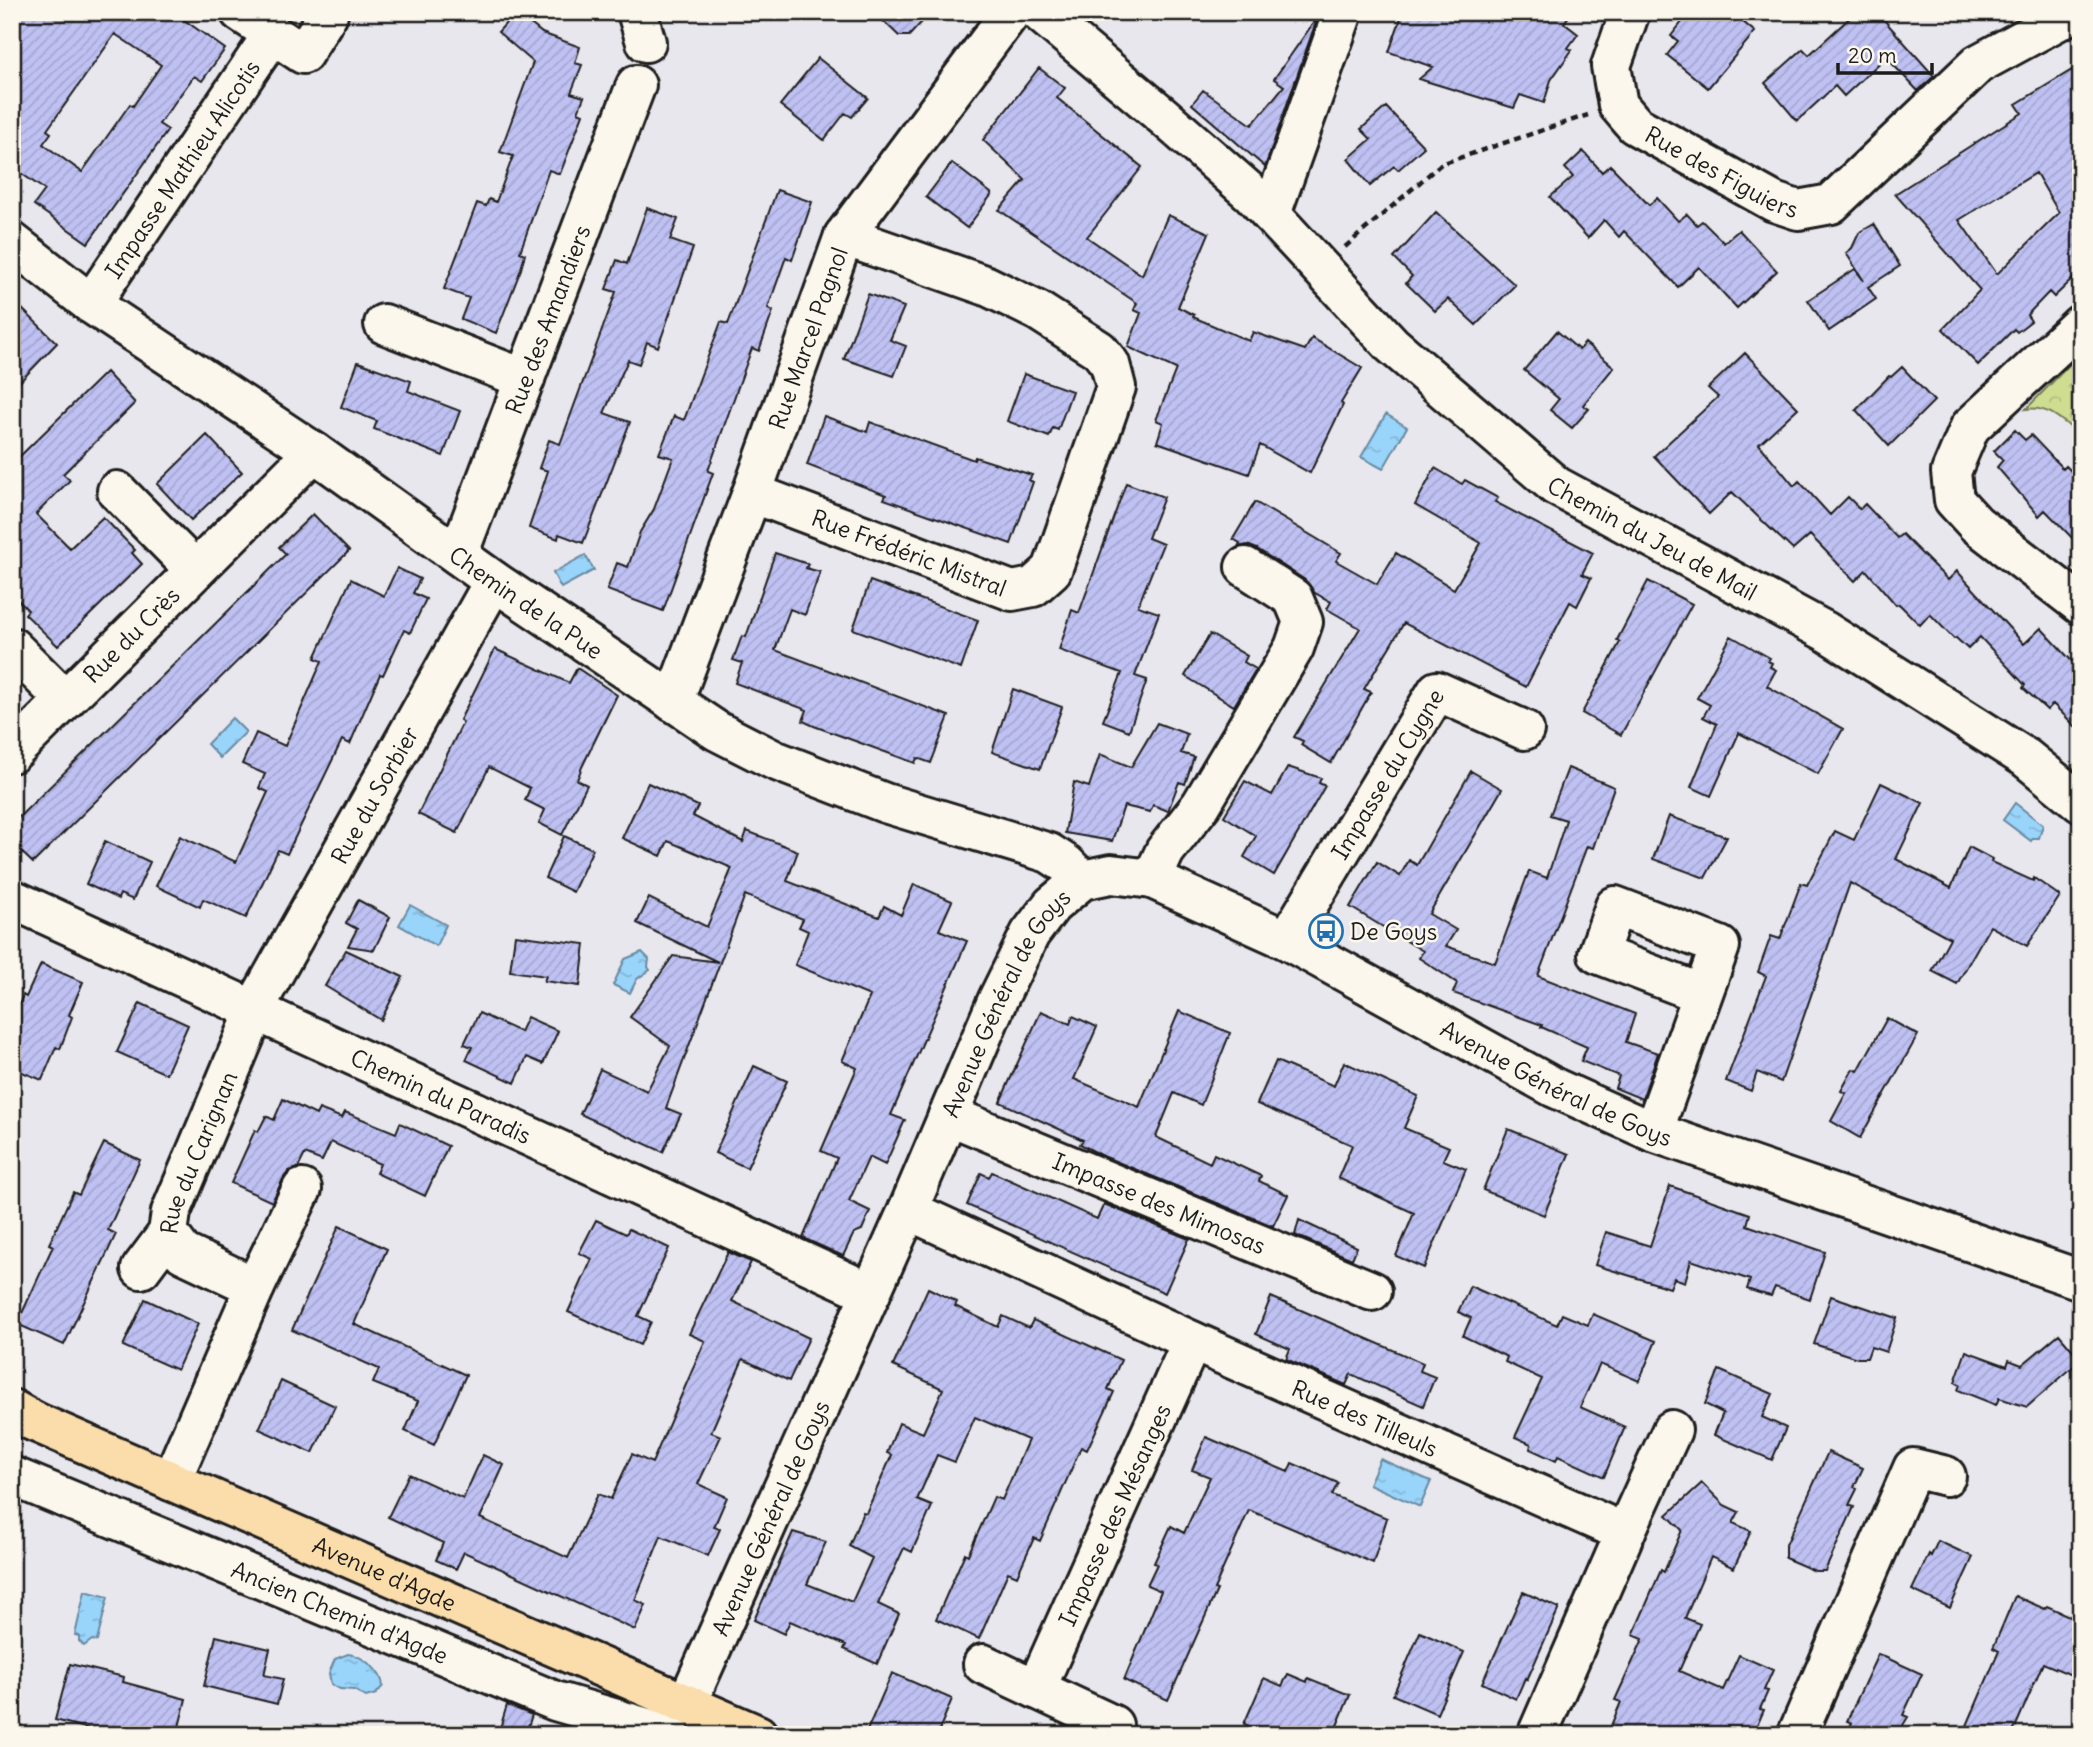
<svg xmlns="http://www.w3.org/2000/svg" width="2093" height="1747" font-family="Delius,sans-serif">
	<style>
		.forest { fill: url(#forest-crowns); stroke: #767c56; stroke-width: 2 }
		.water { fill: url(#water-ripples); stroke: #678aa1; stroke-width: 2 }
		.building { fill: url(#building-hatch); stroke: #1c1c1c; stroke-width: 2; fill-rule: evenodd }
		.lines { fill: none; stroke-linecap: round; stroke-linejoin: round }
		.minor-casing { stroke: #1c1c1c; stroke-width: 44 }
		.major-casing { stroke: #1c1c1c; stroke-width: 44 }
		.highway-casing { stroke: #1c1c1c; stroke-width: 44 }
		.path { stroke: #1c1c1c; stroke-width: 4.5; stroke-dasharray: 7 5; stroke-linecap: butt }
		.minor { stroke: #fbf7ec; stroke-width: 38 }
		.major { stroke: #fbddab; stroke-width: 38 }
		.highway { stroke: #fbddab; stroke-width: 38 }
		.labels { text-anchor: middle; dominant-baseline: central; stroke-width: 5; stroke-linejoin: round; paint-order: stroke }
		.street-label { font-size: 23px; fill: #1c1c1c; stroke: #fbf7ec }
		.poi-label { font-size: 23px; fill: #1c1c1c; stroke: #fbf7ec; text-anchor: start }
	</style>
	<defs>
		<pattern id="forest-crowns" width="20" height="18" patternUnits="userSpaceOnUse" patternTransform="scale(1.75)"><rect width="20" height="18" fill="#cfdd91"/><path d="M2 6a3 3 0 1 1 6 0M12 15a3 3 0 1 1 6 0" fill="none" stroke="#b1bd7c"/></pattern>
		<pattern id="water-ripples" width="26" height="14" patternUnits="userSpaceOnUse" patternTransform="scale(1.75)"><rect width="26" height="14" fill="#99d4fa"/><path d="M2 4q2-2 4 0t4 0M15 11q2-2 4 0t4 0" fill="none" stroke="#83b5d6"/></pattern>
		<pattern id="building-hatch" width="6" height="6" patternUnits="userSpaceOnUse" patternTransform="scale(1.75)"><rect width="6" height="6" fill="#bfc1f3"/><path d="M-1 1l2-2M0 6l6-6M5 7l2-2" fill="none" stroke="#a4a5d0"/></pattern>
	</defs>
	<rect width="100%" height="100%" fill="#e9e7ee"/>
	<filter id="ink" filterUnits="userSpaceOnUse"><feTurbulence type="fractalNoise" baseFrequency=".0143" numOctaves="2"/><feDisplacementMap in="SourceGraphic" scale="14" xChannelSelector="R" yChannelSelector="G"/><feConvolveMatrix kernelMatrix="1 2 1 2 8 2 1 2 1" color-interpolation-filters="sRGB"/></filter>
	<g filter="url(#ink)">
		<!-- forest -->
		<path class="forest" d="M2081,353V436C2063,422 2049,405 2026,409Z"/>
		<!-- water -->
		<path class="water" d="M1386,414L1407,427L1383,469L1361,457Z
			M585,555L594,570L561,588L553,573Z
			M232,718L246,732L220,758L207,744Z
			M2015,803L2043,825L2039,838H2033L2031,841L2003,820Z
			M410,905L446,925L436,946L399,925Z
			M642,952L649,959L648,967L650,970L637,979L630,993L613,985L625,959Z
			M1380,1459L1431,1481L1420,1507L1369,1484Z
			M85,1591L108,1597L97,1641L92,1640L84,1646L79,1641V1636L75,1635Z
			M348,1654C362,1655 382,1671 383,1686L376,1694L366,1697L354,1690L340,1689L331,1684L329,1673L335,1659Z"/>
		<!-- building -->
		<path class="building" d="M12,12H173L225,49L202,81L194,76L159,124L168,130L88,243L34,205L45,190L12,167ZM115,34L161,65L133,106L130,104L82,172L43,144L51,133L47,130Z
			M516,12L542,33L580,47L575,63L582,65L571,93L584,97L578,112L583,114L560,174L549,170L520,252L525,254L521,269L496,333L461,319L469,298L444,289L477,203L486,206L489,199L496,202L513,156L500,152L533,62L498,32Z
			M874,12H931L909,36H899Z
			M1403,12H1572L1564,23L1578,34L1568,48L1572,50L1551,80L1544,103L1520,95L1514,108L1419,79L1433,67L1389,52Z
			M1690,12H1731L1755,32L1708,88L1667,55L1678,41L1671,36Z
			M1856,12H1877L1934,76L1918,91L1886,57L1844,96L1835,86L1797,121L1765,83L1803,49L1809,55Z
			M1314,22H1316L1265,167L1192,104L1203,90L1252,125L1284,86L1274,79Z
			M818,58L868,98L852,117L845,113L824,140L780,105Z
			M1039,68L1065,88L1057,98L1142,167L1087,237L1142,275L1168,215L1209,233L1178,307L1194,315L1193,317L1249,341L1253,332L1305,350L1312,338L1362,368L1341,403L1343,405L1310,473L1260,445L1249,474L1157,442L1163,423L1156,420L1176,369L1128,347L1141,313L1134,310L1137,303L999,210L1025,180L983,140Z
			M2072,70L2081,86V271L2054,297L2049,292L2027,315L2031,321L2017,332L2014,329L1978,365L1943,329L1980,290L1895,194L2022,113L2016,104ZM2036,173L2059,213L1997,274L1959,220Z
			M1386,107L1424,147L1398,170L1394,166L1370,186L1348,159L1371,139L1361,129Z
			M1583,151L1602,172L1610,165L1649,205L1657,198L1678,221L1687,214L1697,225L1702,221L1724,243L1739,230L1777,271L1737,308L1699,267L1678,287L1624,231L1619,237L1604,220L1588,238L1550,197L1573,177L1565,168Z
			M952,163L992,194L967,228L926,197Z
			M777,190L812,202L792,260L786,257L768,308L773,311L759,351L752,348L708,471L713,473L663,611L607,590L617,563L628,567L640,532L654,509L673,458L659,454L674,416L684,420L721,322L728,324Z
			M647,208L678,219L670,240L693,248L658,347L647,342L639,364L628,360L604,413L630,422L583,543L559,534L558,539L529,528L548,471L539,468L549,440L560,444L616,292L606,289L617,260L627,264Z
			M1436,212L1515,285L1476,325L1448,299L1435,311L1406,283L1412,276L1394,258Z
			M1874,224L1900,266L1868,287L1876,299L1829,331L1808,300L1855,269L1864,281L1846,253L1852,248L1859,233Z
			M868,294L904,307L890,340L906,346L894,376L844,359Z
			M12,299L57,343L12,390Z
			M1557,331L1579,350L1585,343L1614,367L1583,405L1589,409L1572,428L1550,410L1559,399L1524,370Z
			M1745,353L1798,408L1759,444L1794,486L1799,481L1830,515L1848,497L1860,509L1865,504L1897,538L1902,534L1948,580L1957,571L2024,644L2041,628L2081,671V732L2053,704L2047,710L2023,688L2025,685L1980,637L1968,649L1956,638L1954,639L1930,614L1920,625L1899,604L1896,605L1866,570L1855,581L1810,535L1793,550L1732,492L1709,514L1654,456L1718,397L1708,388Z
			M358,362L411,381L408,391L460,411L443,456L374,429L377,421L341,407Z
			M1902,367L1934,401L1889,446L1856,410L1889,376L1891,377Z
			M106,372L135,403L63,474L70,480L36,514L70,548L103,517L135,550L132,553L142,564L58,646L25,614L28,610L12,594V464Z
			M1024,374L1072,391L1058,430L1053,428L1049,437L1007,421Z
			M824,416L867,432L870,422L974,460L975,457L1032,475L1029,480L1033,482L1011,544L884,499L886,495L807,465Z
			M2015,430L2025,440L2031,435L2063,469L2066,466L2081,481V547L2045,510L2039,516L1997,467L2003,460L1994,451Z
			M207,435L242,472L191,520L157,484Z
			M1435,468L1462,484L1465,480L1498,498L1495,502L1593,553L1582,574L1591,578L1577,606L1570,602L1526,687L1404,623L1364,689L1371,692L1331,763L1301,745L1303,741L1294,737L1360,628L1327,609L1331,602L1315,593L1305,580L1257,549L1247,545L1238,547L1240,543L1233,539L1255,502L1341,553L1336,561L1377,584L1396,553L1454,589L1481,543L1415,505Z
			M1126,483L1164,497L1148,538L1163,544L1138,606L1159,613L1135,676L1147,680L1129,731L1103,721L1122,673L1059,650L1072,610L1079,613Z
			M313,514L349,551L33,863L12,843V824L286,554L279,547Z
			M775,553L808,564L806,568L820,572L805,615L790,609L775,650L949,716L931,763L917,758L915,763L814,726L803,721L807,710L735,683L742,663L733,660L742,636L746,637Z
			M397,568L420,579L413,593L426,599L410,633L404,630L383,675L380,674L350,744L342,740L287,854L278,850L246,918L203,899L200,907L156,886L180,836L236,862L268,792L259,788L265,774L242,764L256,733L285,746L322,661L315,658L351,579L384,596Z
			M870,581L978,620L961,669L853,629Z
			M1648,581L1692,604L1621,735L1582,713L1620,642L1617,640Z
			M1210,634L1247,656L1244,662L1256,669L1234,706L1185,676Z
			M1731,636L1770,658L1768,661L1772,663L1770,667L1776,670L1767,686L1843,729L1818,774L1739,733L1711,796L1691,787L1717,724L1703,717L1710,705L1697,698Z
			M495,649L569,683L577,668L617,695L582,767L577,780L587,785L562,835L539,823L545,810L525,800L530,788L489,767L457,833L418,814L463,722L460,720Z
			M1013,689L1062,707L1040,769L992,752Z
			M1157,723L1187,734L1181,753L1194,757L1185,784L1179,782L1168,811L1153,805L1150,812L1124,806L1112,841L1065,833L1074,782L1089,787L1100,754L1131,767Z
			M1288,767L1321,778L1319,783L1325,786L1274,875L1244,857L1256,836L1224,816L1245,781L1272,795Z
			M1568,768L1614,787L1593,848L1587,846L1538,976L1635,1014L1626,1042L1658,1053L1642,1099L1615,1088L1619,1076L1581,1061L1587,1047L1541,1027L1542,1025L1453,993L1457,983L1419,958L1423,951L1350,907L1377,862L1400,876L1409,860L1417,865L1471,771L1502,789L1429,914L1456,930L1446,946L1495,963L1529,871L1547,878L1566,820L1550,815Z
			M648,783L698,806L693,816L743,842L747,831L798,851L787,881L879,917L884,906L901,915L914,884L952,901L939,930L967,941L891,1115L905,1120L885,1165L869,1157L849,1201L870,1211L862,1230L854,1233L843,1256L803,1238L837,1158L821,1151L857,1068L842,1061L870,996L795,965L808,931L799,927L803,919L745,895L666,1108L681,1114L663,1152L580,1114L600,1069L647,1091L670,1046L630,1017L673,956L718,962L637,923L649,898L707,927L732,868L668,841L661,856L622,838Z
			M1881,783L1923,803L1896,859L1951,888L1969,847L1992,859L1991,862L2033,881L2034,878L2060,896L2027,946L1990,926L1957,984L1932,971L1950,938L1850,883L1781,1082L1757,1072L1751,1091L1726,1081L1766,976L1758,972L1771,936L1780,939L1801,883L1807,885L1835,831L1854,840Z
			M1669,816L1727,837L1705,878L1653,859Z
			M564,836L593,849L573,892L545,878Z
			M105,841L150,862L133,900L120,894L118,899L86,884Z
			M358,900L390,917L374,950L348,946L357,929L346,923Z
			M515,935L585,944L580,986L544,981L546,976L510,971Z
			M346,950L403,977L381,1020L325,986Z
			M41,964L83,982L69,1015L72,1017L60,1049L56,1047L42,1080L12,1068V1021L23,995L26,997Z
			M140,1003L188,1025L166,1074L117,1052Z
			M1041,1011L1070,1024L1073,1016L1097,1027L1074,1079L1139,1107L1179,1011L1230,1033L1201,1105L1174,1093L1156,1137L1210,1163L1214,1154L1261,1176L1259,1181L1288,1195L1273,1226L1103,1156L1080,1144L1083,1140L1000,1102Z
			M479,1013L520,1032L527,1017L558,1031L543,1064L527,1057L515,1083L466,1060L472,1047L464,1044Z
			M1887,1018L1918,1035L1860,1138L1831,1121L1846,1093L1841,1091L1853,1069L1858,1071Z
			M1276,1061L1334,1086L1344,1062L1418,1096L1404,1128L1449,1147L1443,1160L1466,1169L1424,1268L1396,1256L1414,1213L1338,1178L1352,1145L1257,1104Z
			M754,1066L787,1081L747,1168L715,1153Z
			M283,1099L316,1115L319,1109L342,1118L345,1112L396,1133L400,1123L448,1146L425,1196L376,1173L380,1164L331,1142L322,1161L305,1154L298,1168L289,1171L283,1179L272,1202L231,1183L255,1130L258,1132L266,1116L274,1120Z
			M1508,1129L1569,1154L1544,1215L1483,1190Z
			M104,1143L140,1160L108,1230L116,1234L64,1345L17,1324L53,1246L49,1244L73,1192L79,1195Z
			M992,1172L1097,1219L1104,1204L1189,1239L1165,1293L967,1205L981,1173L989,1177Z
			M1670,1186L1750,1214L1747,1225L1825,1252L1810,1299L1775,1287L1771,1296L1759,1293L1747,1289L1750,1280L1691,1260L1685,1282L1674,1278L1670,1288L1595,1265L1606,1232L1650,1246Z
			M596,1220L626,1234L629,1229L669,1248L638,1316L651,1322L640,1345L568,1312L592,1259L579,1253Z
			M1299,1220L1357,1247L1352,1259L1295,1235Z
			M339,1226L387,1249L354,1324L466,1375L434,1445L405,1431L418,1401L373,1383L379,1369L292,1330Z
			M728,1252L751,1262L732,1301L809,1338L789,1381L743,1359L711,1432L721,1436L698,1484L727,1497L714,1527L720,1529L708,1556L661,1536L635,1600L646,1605L635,1630L464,1552L456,1569L436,1560L443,1543L388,1517L409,1474L463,1499L483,1455L504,1465L480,1518L568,1558L598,1494L611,1499L632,1454L652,1463L705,1341L689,1334Z
			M1470,1286L1557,1325L1562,1314L1588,1325L1593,1314L1656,1341L1639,1381L1600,1364L1580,1407L1625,1427L1604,1477L1558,1456L1556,1461L1530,1449L1531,1444L1515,1437L1542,1379L1505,1362L1507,1357L1463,1336L1471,1318L1458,1312Z
			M928,1288L957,1302L955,1306L998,1327L1003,1316L1029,1328L1033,1320L1121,1360L1108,1389L1114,1392L1087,1450L1081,1447L1040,1541L1034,1538L1017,1576L1008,1572L979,1639L936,1619L965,1553L968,1555L994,1497L1002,1500L1028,1440L975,1417L955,1462L937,1455L917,1500L932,1506L912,1552L904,1548L878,1604L899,1614L877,1664L844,1649L846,1645L790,1621L784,1634L754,1620L793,1532L826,1542L807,1584L852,1602L872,1558L849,1546L863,1512L866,1513L892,1455L887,1453L899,1423L923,1433L943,1389L893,1366Z
			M1831,1296L1897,1318L1886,1352L1871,1347L1867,1358H1857L1814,1344Z
			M1271,1297L1423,1363L1420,1371L1435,1377L1423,1406L1351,1374L1346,1385L1286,1359L1290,1349L1256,1334Z
			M145,1299L198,1324L177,1370L123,1346Z
			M2059,1334L2081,1360L2027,1407L1999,1398L1996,1405L1958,1390L1960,1385L1955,1382L1966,1351L2007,1366L2009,1360L2022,1365Z
			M1719,1370L1773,1394L1762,1417L1786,1428L1772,1460L1714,1435L1723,1413L1705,1404Z
			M281,1381L335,1406L313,1453L259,1429Z
			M1206,1437L1288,1472L1292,1463L1338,1483L1332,1495L1387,1518L1373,1563L1249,1510L1214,1589L1217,1590L1168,1700L1124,1680L1161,1591L1147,1585L1157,1564L1154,1563L1171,1526L1184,1533L1210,1477L1192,1470Z
			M1828,1452L1863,1468L1854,1487L1857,1489L1849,1505L1854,1507L1825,1571H1815L1785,1558V1547Z
			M1702,1483L1724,1505L1739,1512L1733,1523L1751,1531L1734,1568L1711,1557L1685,1618L1700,1624L1679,1671L1723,1690L1739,1655L1773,1670L1764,1690L1768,1691L1760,1709L1764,1710L1753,1735H1607L1621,1702L1615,1700L1643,1639L1633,1635L1661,1570L1664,1572L1682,1530L1667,1515Z
			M1938,1541L1973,1557L1950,1608L1912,1590L1929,1554L1931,1556Z
			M1523,1592L1559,1608L1527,1680L1525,1678L1516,1699L1482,1683Z
			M2015,1596L2045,1609L2047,1606L2078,1620L2072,1635L2081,1639V1679L2043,1663L2012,1735H1963L1999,1651L1993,1648Z
			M1420,1632L1464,1652L1437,1714L1393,1695Z
			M216,1636L270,1649L264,1675L283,1679L277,1704L204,1686Z
			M1878,1654L1922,1674L1903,1715L1908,1717L1897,1735H1845L1852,1723L1847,1721Z
			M70,1664L124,1677L123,1682L186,1699L177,1735H112L55,1720Z
			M892,1673L952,1699L937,1735H865Z
			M1288,1674L1307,1682L1308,1678L1350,1695L1333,1735H1270L1244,1724L1264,1678L1282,1686Z
			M507,1705L532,1715L525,1735H498Z"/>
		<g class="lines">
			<!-- minor casing -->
			<g class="minor-casing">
				<g id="minor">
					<path d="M240,12L303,54L328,14L326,12"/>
					<path d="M637,12L646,42"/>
					<path id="s1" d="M1039,12L1163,116L1252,194L1392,345L1556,486L1825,631L2026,758L2081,803"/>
					<path id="s2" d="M1630,12L1611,66L1618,105L1635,125L1774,202L1798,210L1831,204L1978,64L2074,12"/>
					<path d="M1271,214L1343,12"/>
					<path id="s3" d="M12,242L91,304L314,452L494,581L717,731L774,760L885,803L1049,853L1066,864L1082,880"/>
					<path id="s4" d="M91,304L272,35"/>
					<path d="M384,324L525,379"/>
					<path d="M2081,324L1970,427L1951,472L1954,500L1976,524L2081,605"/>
					<path d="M117,491L195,570"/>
					<path id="s5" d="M752,493L1012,591L1033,587L1052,570L1116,387L1110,364L1099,350L1038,311L987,286L844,236"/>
					<path id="s6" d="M458,555L636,85"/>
					<path d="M12,647L65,700"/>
					<path id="s7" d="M673,702L752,493L844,236L1011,12"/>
					<path id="s8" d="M12,753L314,452"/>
					<path d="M1152,879L1165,851L1201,805L1294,648L1303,622L1293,598L1245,567"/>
					<path id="s9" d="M12,899L871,1293"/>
					<path id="s10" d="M1287,940L1437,691L1524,730"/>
					<path id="s11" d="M948,1115L1372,1291"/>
					<path d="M1653,1132L1720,946L1615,906L1598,954L1702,994"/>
					<path id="s12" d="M908,1210L1192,1341L1625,1533L1537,1735"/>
					<path d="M141,1269L168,1233"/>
					<path d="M255,1287L302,1189"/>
					<path id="s13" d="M12,1476L555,1701L671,1735"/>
					<path id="s14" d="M171,1481L255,1287L183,1253L168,1233L171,1212L263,993L494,581"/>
					<path d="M1625,1533L1672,1430"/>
					<path d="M983,1664L1113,1725"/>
					<path id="s15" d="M1036,1689L1192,1341"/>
					<path id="s16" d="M687,1703L908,1210L998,999L1030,934L1052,905L1082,880L1111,874L1152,879L1287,940L1555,1088L1653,1132L2081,1280"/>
					<path d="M1797,1735L1913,1468L1946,1476"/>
				</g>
			</g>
			<!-- major casing -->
			<g class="major-casing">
				<g id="major">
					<path id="s17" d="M12,1412L758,1735"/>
				</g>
			</g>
			<!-- highway casing -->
			<g class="highway-casing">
				<path id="highway" d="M12,1409L35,1422"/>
			</g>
			<!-- path -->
			<path class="path" d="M1345,247L1441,164L1588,115"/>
			<!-- minor -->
			<use href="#minor" class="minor"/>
			<!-- major -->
			<use href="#major" class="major"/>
			<!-- highway -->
			<use href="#highway" class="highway"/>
		</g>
	</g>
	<!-- icons -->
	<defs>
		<g id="bus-ring" transform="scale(1.75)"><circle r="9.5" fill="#fbf7ec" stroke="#1f6fb2" stroke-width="1.5"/><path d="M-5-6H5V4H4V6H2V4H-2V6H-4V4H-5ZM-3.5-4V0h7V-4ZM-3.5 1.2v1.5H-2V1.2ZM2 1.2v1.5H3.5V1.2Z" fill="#1f6fb2"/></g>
	</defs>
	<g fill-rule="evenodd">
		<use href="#bus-ring" x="1326" y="931"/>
	</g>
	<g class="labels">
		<!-- street labels -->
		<g class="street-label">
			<text stroke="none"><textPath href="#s2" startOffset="222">Rue des Figuiers</textPath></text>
			<text stroke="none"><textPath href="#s4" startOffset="163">Impasse Mathieu Alicotis</textPath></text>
			<text stroke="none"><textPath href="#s6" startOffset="252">Rue des Amandiers</textPath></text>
			<text stroke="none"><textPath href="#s7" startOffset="388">Rue Marcel Pagnol</textPath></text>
			<text stroke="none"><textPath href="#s1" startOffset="812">Chemin du Jeu de Mail</textPath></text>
			<text stroke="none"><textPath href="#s5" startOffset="168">Rue Frédéric Mistral</textPath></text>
			<text stroke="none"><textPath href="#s3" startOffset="628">Chemin de la Pue</textPath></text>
			<text stroke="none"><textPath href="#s8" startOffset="168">Rue du Crès</textPath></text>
			<text stroke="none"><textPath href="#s10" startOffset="194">Impasse du Cygne</textPath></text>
			<text stroke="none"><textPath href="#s14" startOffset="802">Rue du Sorbier</textPath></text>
			<text stroke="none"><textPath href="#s16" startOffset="770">Avenue Général de Goys</textPath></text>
			<text stroke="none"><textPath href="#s16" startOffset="1442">Avenue Général de Goys</textPath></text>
			<text stroke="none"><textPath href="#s9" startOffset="472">Chemin du Paradis</textPath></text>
			<text stroke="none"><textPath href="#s14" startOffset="402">Rue du Carignan</textPath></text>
			<text stroke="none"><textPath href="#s11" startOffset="229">Impasse des Mimosas</textPath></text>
			<text stroke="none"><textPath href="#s12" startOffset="502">Rue des Tilleuls</textPath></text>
			<text stroke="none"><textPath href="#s15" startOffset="191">Impasse des Mésanges</textPath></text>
			<text stroke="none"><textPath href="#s16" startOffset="203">Avenue Général de Goys</textPath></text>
			<text stroke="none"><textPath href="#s17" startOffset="406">Avenue d'Agde</textPath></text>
			<text stroke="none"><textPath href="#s13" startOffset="355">Ancien Chemin d'Agde</textPath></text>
		</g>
		<!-- poi labels -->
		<g class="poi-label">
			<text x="1350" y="931">De Goys</text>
		</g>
	</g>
	<!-- margin -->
	<rect width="2093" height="1747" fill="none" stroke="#fbf7ec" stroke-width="42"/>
	<rect x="21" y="21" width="2051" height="1705" fill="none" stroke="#1c1c1c" stroke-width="2.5" filter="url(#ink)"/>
	<!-- scale -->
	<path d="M1838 63v10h94v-10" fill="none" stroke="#1c1c1c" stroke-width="3.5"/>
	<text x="1848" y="63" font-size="21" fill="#1c1c1c" stroke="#fbf7ec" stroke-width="5" paint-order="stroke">20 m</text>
</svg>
